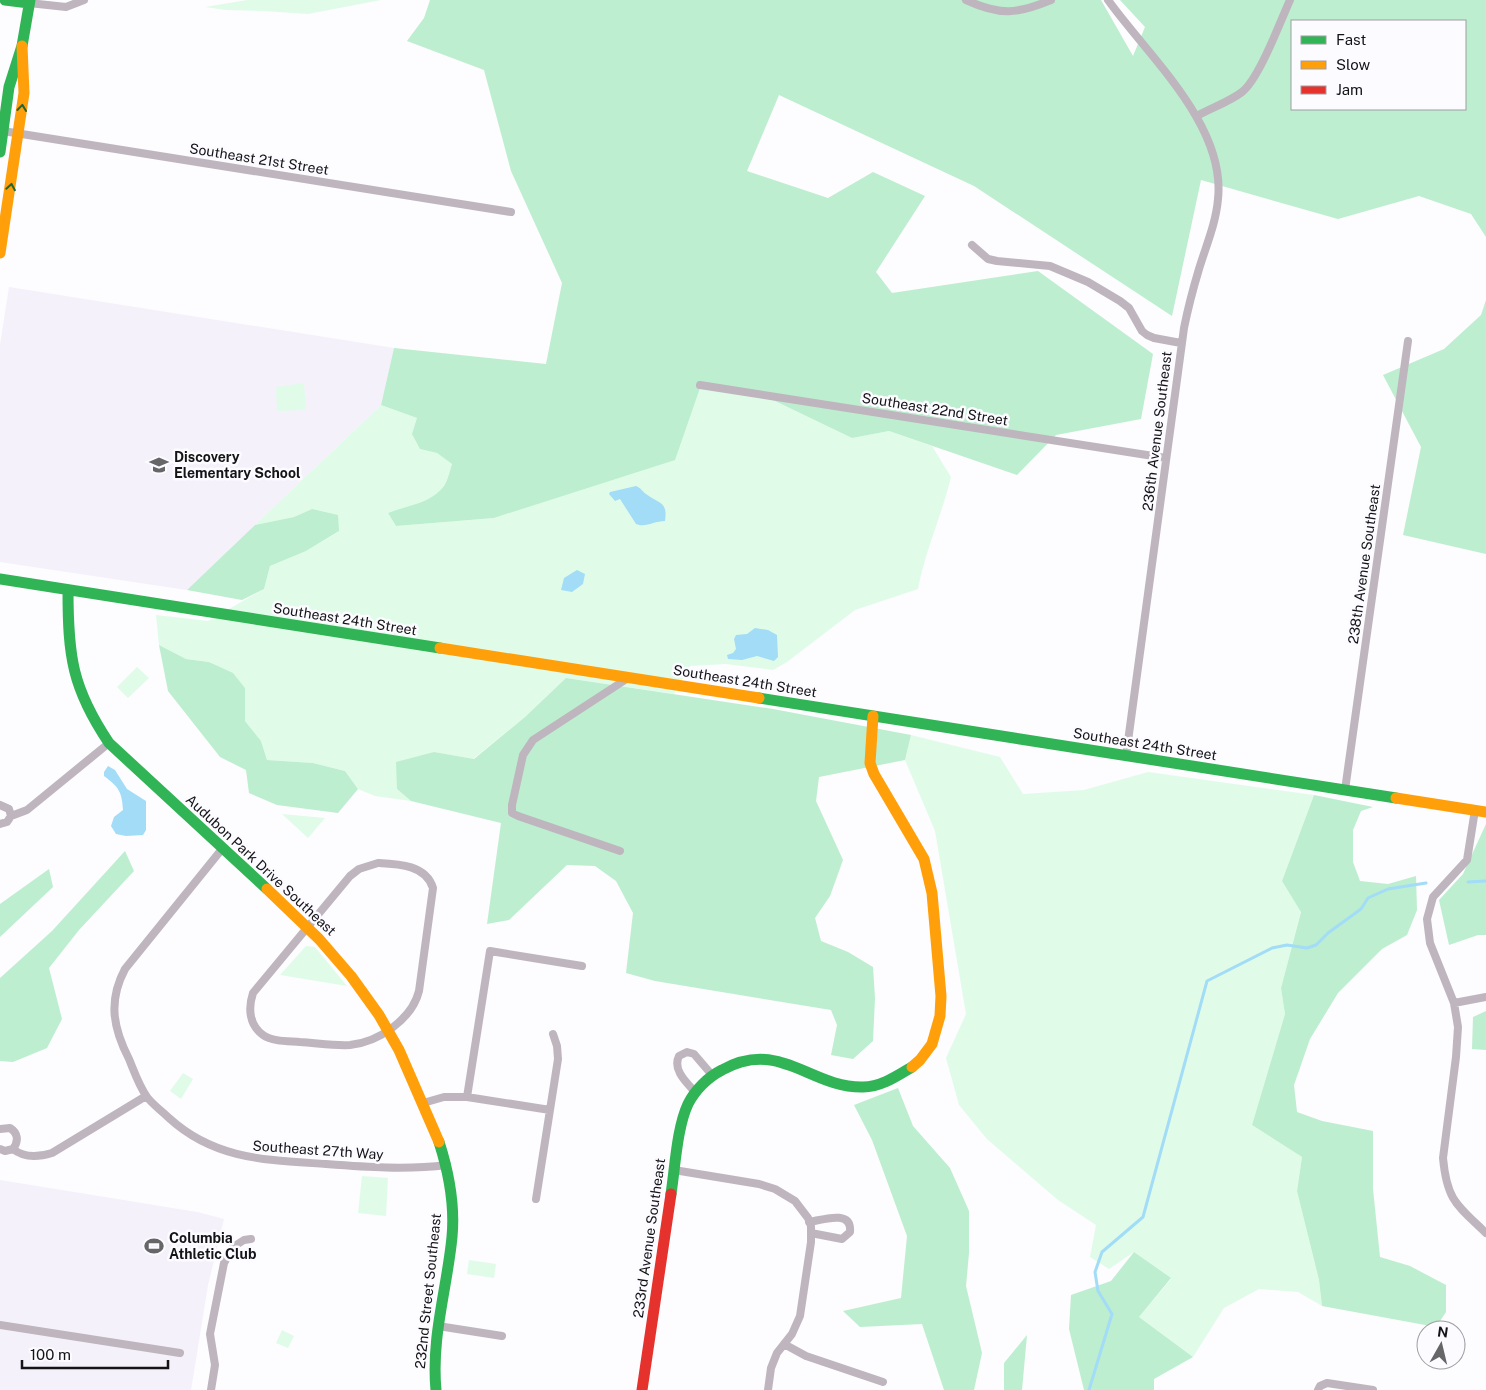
<svg xmlns="http://www.w3.org/2000/svg" width="1486" height="1390" font-family="'Public Sans',sans-serif">
	<style>
		.built { fill: #f4f1fa }
		.green { fill: #e0fce9 }
		.forest { fill: #bdeecf; fill-rule: evenodd }
		.water { fill: #a2dcf7 }
		.lines { fill: none; stroke-linecap: round; stroke-linejoin: round }
		.stream { stroke: #a2dcf7; stroke-width: 3 }
		.street { stroke: #beb5be; stroke-width: 8 }
		.fast { stroke: #30b455; stroke-width: 11 }
		.slow { stroke: #ff9f0a; stroke-width: 11 }
		.jam { stroke: #e5322d; stroke-width: 11 }
		.oneway { stroke: #226436 }
		.labels { text-anchor: middle; dominant-baseline: central; stroke-width: 5; stroke-linejoin: round; paint-order: stroke }
		.street-label { font-size: 14px; fill: #141316; stroke: #fcfbff }
		.poi-label { font-size: 14px; font-weight: bold; fill: #141316; stroke: #fcfbff; text-anchor: start }
	</style>
	<rect width="100%" height="100%" fill="#fdfcfe"/>
	<!-- built -->
	<path class="built" d="M9,287L394,348L381,405L187,590L0,562V345Z
		M0,1180L197,1212L224,1219L208,1285L191,1390H0Z"/>
	<!-- green -->
	<path class="green" d="M247,0H381L308,14L264,11L226,10L205,7Z
		M304,383L306,410L277,411L276,387Z
		M700,388L752,390L852,438L889,431L932,446L951,477C942,515 925,551 918,589L855,610L787,662L773,670L726,664L690,666L674,694L566,678L525,717L473,759L434,752L397,789L411,801L375,796L358,789L345,771L313,763L267,760L261,741L245,721V688L210,662L186,659L159,645L156,615L208,621L264,589L270,566L306,551L338,532L312,509L294,517L255,525L381,405L417,418L420,449L437,453L452,464C450,470 448,480 444,486C431,504 408,505 388,513L396,526L494,518L548,500Z
		M137,667L149,678L128,698L117,687Z
		M911,735L1000,757L1023,794L1084,790L1148,772L1314,795L1282,881L1301,911L1281,988L1285,1014L1252,1125L1302,1157L1297,1191L1319,1280L1322,1306L1298,1292L1259,1289L1224,1308L1193,1357L1139,1317L1171,1279L1134,1252L1109,1269L1090,1257L1096,1225L1058,1200L987,1139L959,1105L946,1058L966,1014L935,831L905,760Z
		M282,814L325,818L308,838Z
		M306,946L315,947L347,986L280,975Z
		M183,1073L193,1079L181,1099L170,1091Z
		M362,1176L388,1178L386,1216L358,1213Z
		M469,1260L496,1264L494,1278L467,1274Z
		M282,1330L294,1336L288,1348L276,1343Z"/>
	<!-- forest -->
	<path class="forest" d="M430,0H1101L1133,56L1145,27L1120,0H1486V237L1471,214L1419,196L1338,219L1201,180L1172,316L974,186L779,95L747,171L828,198L873,172L925,196L876,272L892,293L1038,271L1153,354L1141,419L1056,435L1017,475L889,431L852,438L752,390L700,388L675,460L494,518L396,526L388,513C408,505 430,504 444,486C448,480 450,470 452,464L437,453L420,449L412,434L417,418L381,405L394,348L546,364L562,283L511,171L484,70L407,41L424,18ZM1292,21H1465V109H1292Z
		M1486,300V554L1403,535L1421,447L1383,375L1444,349L1481,315Z
		M312,509L338,515L339,531L306,551L270,566L264,589L242,600L187,590L255,525L294,517Z
		M159,645L186,659L209,662L233,673L245,688V721L261,741L267,760L313,763L345,771L358,789L338,813L277,805L249,793L246,770L220,757L168,691Z
		M566,678L773,709L911,735L905,760L819,777L816,801L843,860L830,896L815,918L821,941L848,952L873,967L875,998L873,1041L853,1059L831,1055L837,1025L831,1010L655,981L626,973L633,913L616,881L595,866L567,865L509,920L487,924L501,823L411,801L397,789L396,762L434,752L474,759L525,717Z
		M1314,795L1373,807L1361,811L1353,830V862L1360,881L1388,884L1416,876L1417,910L1407,935L1382,949L1338,993L1310,1039L1294,1085L1297,1112L1322,1121L1373,1131V1189L1380,1257L1410,1266L1446,1285V1312L1436,1327L1322,1306L1319,1280L1297,1191L1302,1157L1252,1125L1285,1014L1281,988L1301,912L1282,881Z
		M1486,824V935H1478L1449,945L1439,900L1463,874Z
		M125,851L134,871L79,930L49,968L62,1019L47,1048L13,1062L0,1061V978L52,931Z
		M49,869L53,887L0,937V904Z
		M1486,1011V1050L1472,1049L1473,1017Z
		M898,1088L913,1126L950,1168L969,1211V1253L966,1286L982,1353L974,1390H944L922,1324L860,1327L843,1311L901,1298L907,1236L872,1140L854,1105Z
		M1134,1252L1171,1278L1139,1317L1193,1357L1154,1379V1390H1084L1069,1329L1071,1295L1111,1281Z
		M1027,1335L1022,1390H1004V1363Z"/>
	<!-- water -->
	<path class="water" d="M636,486C641,488 642,491 646,494C659,504 668,501 665,521C654,521 646,528 636,524L620,499L615,501L609,494L610,492Z
		M577,570L585,574L583,584L572,592L561,590L564,578Z
		M755,628L768,630L777,635L778,657L774,661L757,656L742,660L728,659L727,655L733,653L736,649L734,639L736,635L747,634Z
		M108,766L115,770L127,789L146,801V830L143,835L126,836L116,834L111,826L114,817L123,810C122,792 119,787 104,776V772Z"/>
	<g class="lines">
		<!-- stream -->
		<path class="stream" d="M1468,882L1486,881
			M1089,1390L1112,1314L1098,1291L1095,1272L1102,1252L1143,1217L1207,981L1272,948L1287,945L1307,948L1316,945L1328,933L1361,909L1368,898L1388,889L1426,883"/>
		<!-- street -->
		<path class="street" d="M966,0C1001,16 1017,14 1051,0
			M1108,0C1148,56 1226,125 1218,199C1216,223 1206,246 1199,269C1193,289 1188,308 1184,328L1126,756
			M29,3L66,7L84,0
			M1197,116C1211,108 1229,102 1242,92C1259,79 1280,22 1290,0
			M3,131L511,212
			M972,245L988,259L997,261L1050,266L1088,282L1120,301L1129,308L1142,331L1147,335L1154,338L1181,343
			M700,385L1166,458
			M1345,790L1408,341
			M0,805L9,809L11,816
			M1475,810L1467,860L1433,897L1427,919L1430,943L1454,1003L1458,1027L1456,1057L1443,1158C1447,1201 1457,1205 1486,1233
			M0,824L7,822L11,816L27,810L109,743
			M222,849L125,969C108,1001 113,1028 129,1059C134,1071 139,1086 147,1097C153,1105 162,1111 169,1118C215,1160 267,1160 326,1164C366,1167 406,1170 447,1165
			M620,851L518,816L512,813V805L523,755L533,740L628,678
			M378,863C399,864 426,865 433,888L419,991C412,1019 379,1042 350,1045C334,1046 317,1043 300,1042C289,1041 273,1042 263,1035C249,1025 248,1008 253,993L350,876L359,869Z
			M1454,1003L1486,997
			M696,1093C687,1083 672,1070 679,1056L687,1052L694,1054L712,1075
			M467,1097L490,951L582,966
			M423,1103L444,1097H467L550,1110
			M0,1129L10,1128C18,1133 19,1141 13,1149L5,1151L0,1149
			M13,1149C24,1158 39,1157 52,1153L146,1096
			M674,1170L759,1184L775,1189L795,1201L808,1218L811,1226V1242L800,1316L792,1334L777,1353L771,1368L768,1390
			M536,1199L558,1059L557,1046L553,1034
			M809,1222C822,1220 852,1209 850,1232L842,1239L811,1233
			M0,1325L180,1353
			M438,1326L502,1336
			M784,1344L806,1356L883,1382
			M211,1390L215,1365L210,1334L224,1263L233,1247L244,1240L251,1239
			M1318,1390L1320,1386L1327,1383L1373,1390"/>
		<!-- fast -->
		<path class="fast" d="M5,0L29,3
			M0,152L9,87L22,46L30,0
			M0,579L440,648
			M68,591C68,656 72,688 109,743L267,889
			M759,698L1396,798
			M671,1194C675,1168 677,1127 688,1104C695,1090 708,1077 722,1070C780,1038 810,1088 863,1087C881,1087 897,1076 912,1067
			M436,1390C431,1337 447,1289 452,1237C455,1205 449,1173 439,1142"/>
		<!-- slow -->
		<path class="slow" d="M0,253L24,93L22,46
			M440,648L759,698
			M873,716L870,763L874,774L924,859L932,893L941,996L940,1016L932,1044L920,1060L912,1067
			M1396,798L1486,812
			M267,889L319,939L351,976L379,1015L399,1050L439,1142"/>
		<!-- jam -->
		<path class="jam" d="M642,1390L671,1194"/>
	</g>
	<!-- one-way arrows -->
	<defs><path id="oneway-chevron" d="M-2-3.5L2.5 0L-2 3.5" fill="none" stroke-width="1.6" stroke-linecap="round" stroke-linejoin="round" transform="scale(1.25)"/></defs>
	<g class="oneway">
		<use href="#oneway-chevron" transform="translate(22 108) rotate(-84)"/>
		<use href="#oneway-chevron" transform="translate(11 187) rotate(-81)"/>
	</g>
	<!-- icons -->
	<defs>
		<g id="school-bare" transform="scale(1.5)"><path d="M0-5L7-2L0 1L-7-2ZM-4 1L0 2.5L4 1V4Q0 6-4 4Z" fill="#666567" stroke="#fcfbff" stroke-width="2.5" paint-order="stroke"/></g>
		<g id="stadium-bare" transform="scale(1.5)"><path d="M0-5a6.5 5 0 1 0 0 10a6.5 5 0 1 0 0-10ZM-3.5-1.8h7v3.6h-7Z" fill="#666567" stroke="#fcfbff" stroke-width="2.5" paint-order="stroke"/></g>
	</defs>
	<g fill-rule="evenodd">
		<use href="#school-bare" x="159" y="465"/>
		<use href="#stadium-bare" x="154" y="1246"/>
	</g>
	<g class="labels">
		<!-- street labels -->
		<g class="street-label">
			<text transform="translate(259 159) rotate(9)">Southeast 21st Street</text>
			<text transform="translate(935 409) rotate(9)">Southeast 22nd Street</text>
			<text transform="translate(1157 431) rotate(-83)">236th Avenue Southeast</text>
			<text transform="translate(1364 564) rotate(-82)">238th Avenue Southeast</text>
			<text transform="translate(345 619) rotate(9)">Southeast 24th Street</text>
			<text transform="translate(745 681) rotate(9)">Southeast 24th Street</text>
			<text transform="translate(1145 744) rotate(9)">Southeast 24th Street</text>
			<text transform="translate(261 865) rotate(43)">Audubon Park Drive Southeast</text>
			<text transform="translate(318 1150) rotate(4)">Southeast 27th Way</text>
			<text transform="translate(649 1238) rotate(-82)">233rd Avenue Southeast</text>
			<text transform="translate(428 1291) rotate(-84)">232nd Street Southeast</text>
		</g>
		<!-- poi labels -->
		<g class="poi-label">
			<text x="174" y="457">Discovery<tspan x="174" dy="16">Elementary School</tspan></text>
			<text x="169" y="1238">Columbia<tspan x="169" dy="16">Athletic Club</tspan></text>
		</g>
	</g>
	<!-- legend -->
	<rect x="1291" y="20" width="175" height="90" fill="#fcfbff" stroke="#9f9ea2"/>
	<rect x="1301" y="36" width="25" height="8" fill="#30b455" stroke="#9f9ea2"/>
	<text x="1336" y="45" font-size="15" fill="#141316">Fast</text>
	<rect x="1301" y="61" width="25" height="8" fill="#ff9f0a" stroke="#9f9ea2"/>
	<text x="1336" y="70" font-size="15" fill="#141316">Slow</text>
	<rect x="1301" y="86" width="25" height="8" fill="#e5322d" stroke="#9f9ea2"/>
	<text x="1336" y="95" font-size="15" fill="#141316">Jam</text>
	<!-- north arrow -->
	<g transform="translate(1441 1345) rotate(8)"><circle r="24" fill="#fcfbff" stroke="#9f9ea2"/>
	<path d="M0-4L9 19L0 12L-9 19Z" fill="#666567"/>
	<text y="-8" font-size="14" font-weight="bold" text-anchor="middle" fill="#141316">N</text>
	</g>
	<!-- scale -->
	<path d="M22 1360v8h146v-8" fill="none" stroke="#141316" stroke-width="2.5"/>
	<text x="30" y="1360" font-size="15" fill="#141316" stroke="#fcfbff" stroke-width="4" paint-order="stroke">100 m</text>
</svg>
